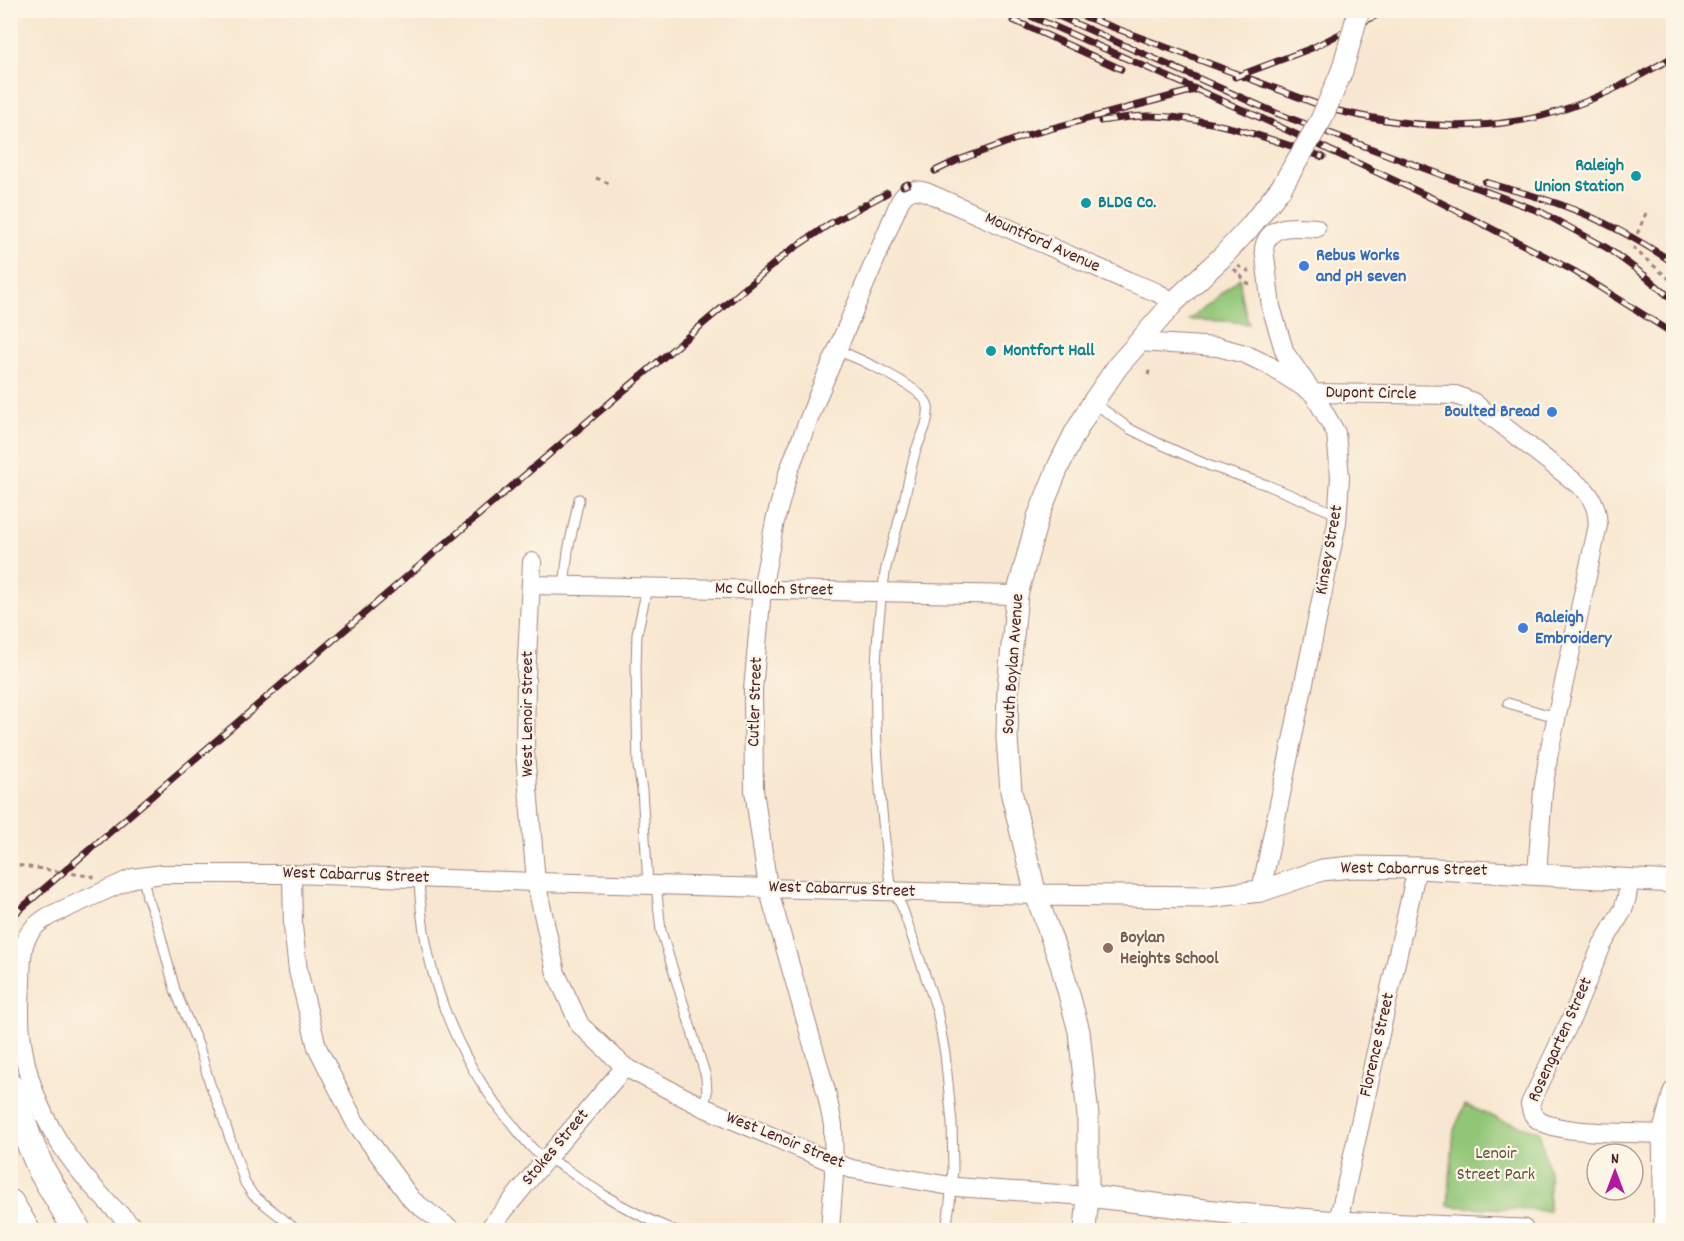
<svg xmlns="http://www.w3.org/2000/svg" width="1684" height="1241" font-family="Dekko,sans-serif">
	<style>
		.park { fill: #91c677; stroke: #6e7251; stroke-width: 1.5 }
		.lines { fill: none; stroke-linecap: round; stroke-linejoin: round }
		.service-casing { stroke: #a1837e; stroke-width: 11 }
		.minor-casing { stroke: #a1837e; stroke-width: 20 }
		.tertiary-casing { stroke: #a1837e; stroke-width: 23 }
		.primary-casing { stroke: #a1837e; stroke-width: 29 }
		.path { stroke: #a1837e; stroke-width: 3; stroke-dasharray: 4.5 4.5; stroke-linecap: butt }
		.service { stroke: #fff; stroke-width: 9 }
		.minor { stroke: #fff; stroke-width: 18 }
		.tertiary { stroke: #fff; stroke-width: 21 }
		.primary { stroke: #fff; stroke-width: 27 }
		.rail-casing { stroke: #4a1f2b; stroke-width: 7 }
		.rail { stroke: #fcf5e5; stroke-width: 4.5; stroke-dasharray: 14; stroke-linecap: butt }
		.tertiary-bridge-casing { stroke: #a1837e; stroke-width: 23; stroke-linecap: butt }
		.tertiary-bridge { stroke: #fff; stroke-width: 21 }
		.culture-dot { fill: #0f9aa8; stroke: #fcf5e5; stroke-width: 2 }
		.shop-dot { fill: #3f7fe0; stroke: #fcf5e5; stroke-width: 2 }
		.education-dot { fill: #8d6e63; stroke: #fcf5e5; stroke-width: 2 }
		.labels { text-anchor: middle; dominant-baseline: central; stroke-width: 4.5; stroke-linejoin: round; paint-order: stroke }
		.culture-label { font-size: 18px; font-weight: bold; fill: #0d838f; stroke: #fcf5e5; text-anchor: start }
		.street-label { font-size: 18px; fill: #4a1f2b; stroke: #fcf5e5 }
		.shop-label { font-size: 18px; font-weight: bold; fill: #366cbe; stroke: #fcf5e5; text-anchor: start }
		.education-label { font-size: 18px; font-weight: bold; fill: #785e54; stroke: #fcf5e5; text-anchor: start }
		.park-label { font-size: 18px; fill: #5f5142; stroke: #fcf5e5 }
	</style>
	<rect width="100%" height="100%" fill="#fcf5e5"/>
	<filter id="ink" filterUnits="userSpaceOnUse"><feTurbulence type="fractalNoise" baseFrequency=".0167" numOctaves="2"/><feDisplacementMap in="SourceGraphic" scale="12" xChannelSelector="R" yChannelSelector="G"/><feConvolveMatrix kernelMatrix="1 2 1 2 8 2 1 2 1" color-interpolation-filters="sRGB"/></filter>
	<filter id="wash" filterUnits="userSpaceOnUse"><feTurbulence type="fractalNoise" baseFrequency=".008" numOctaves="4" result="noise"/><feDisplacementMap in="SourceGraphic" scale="24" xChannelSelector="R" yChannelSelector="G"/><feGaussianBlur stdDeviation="1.35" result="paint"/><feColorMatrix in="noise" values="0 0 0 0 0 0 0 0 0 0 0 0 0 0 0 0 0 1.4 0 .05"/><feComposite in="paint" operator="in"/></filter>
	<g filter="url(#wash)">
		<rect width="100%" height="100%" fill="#f8e7d0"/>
		<!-- park -->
		<path class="park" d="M1240,278L1241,297L1249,324L1227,321L1189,320Z
			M1465,1105L1501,1120L1539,1131L1549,1173V1211L1448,1206L1454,1130Z"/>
	</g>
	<g filter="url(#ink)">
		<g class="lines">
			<!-- service casing -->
			<g class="service-casing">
				<path id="service" d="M837,350C855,357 924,387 928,406C930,421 921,436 916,450C909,473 906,497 899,520C895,538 888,555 885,573C868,673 877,776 889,876L894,892L902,907L937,1010L945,1054L952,1123L953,1169L950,1203L946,1230
					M1093,402L1130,429L1156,442L1210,466L1267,485L1339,515
					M564,586L568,551L579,499
					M647,588L637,634L636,668L638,766L642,790L648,884
					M1508,703L1545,714L1558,715
					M143,876L147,897L157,922L175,990L199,1047L210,1084L220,1109L245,1183L253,1195L297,1230
					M419,878C422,968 453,1055 512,1124C519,1133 527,1143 535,1151C543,1158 554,1161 563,1167C577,1176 590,1186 604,1195C626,1209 649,1220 673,1230
					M656,884L661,931L706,1077L707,1093L703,1107
					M1235,1230L1239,1214"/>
			</g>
			<!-- minor casing -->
			<g class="minor-casing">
				<path id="minor" d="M1139,342L1218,347L1245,354L1268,365L1313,393L1456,395L1473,402L1585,490C1595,501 1597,511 1598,525L1549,752L1543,791L1537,874
					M532,562L526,677L525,753L536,882L556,973L580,1025L625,1067L703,1107L834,1163L852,1169L956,1187L1088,1196
					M531,585L1017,595
					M292,874L293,926L298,971L317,1047L355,1122L412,1200L452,1230
					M1629,880L1627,897L1623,910L1602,945L1573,1015L1530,1104C1531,1109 1531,1113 1535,1117C1552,1136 1636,1132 1663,1134
					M1261,891L1337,523L1340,477L1336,433L1313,393L1285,353L1271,307L1264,248C1269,222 1296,227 1316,228
					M1338,1222L1417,868
					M137,1230C77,1177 29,1116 21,1033C19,1017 20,1000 21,983C22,951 19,934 49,916L133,878L163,874H292L536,882L1036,895
					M488,1230L546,1159L625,1067
					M830,1230L834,1175L833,1125L826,1091L768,888L754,790L753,690L762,590L775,521L789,470L819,393L900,201C907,190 914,188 926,192L1128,281L1156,292L1174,302"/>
			</g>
			<!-- tertiary casing -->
			<g class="tertiary-casing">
				<path id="tertiary" d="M1036,895L1207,897L1261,891L1322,870L1352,867L1417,868L1674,882
					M1088,1196L1239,1214L1338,1222L1523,1230
					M1085,1230L1088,1196V1116L1079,1031L1061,965L1036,895L1011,791L1007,738L1008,687L1017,595L1038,517L1059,465L1075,433L1093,402L1118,366L1174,302L1222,257L1249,228L1281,188
					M1665,1230L1663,1134L1674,1092"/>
			</g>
			<!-- primary casing -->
			<g class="primary-casing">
				<path id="primary" d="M10,1087L29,1141L42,1171L77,1230
					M10,1203L26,1230"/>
			</g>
			<!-- path -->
			<path class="path" d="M596,178L611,184
				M1646,213L1635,239L1634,249L1674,283
				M1238,266L1250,272
				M1234,269L1242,277L1246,283L1253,285
				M1148,375L1150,368
				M10,864L95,877"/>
			<!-- service -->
			<use href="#service" class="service"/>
			<!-- minor -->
			<use href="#minor" class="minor"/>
			<!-- tertiary -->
			<use href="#tertiary" class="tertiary"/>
			<!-- primary -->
			<use href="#primary" class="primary"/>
			<!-- rail casing -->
			<g class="rail-casing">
				<path id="rail" d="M1017,10L1261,118L1436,200L1574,271L1674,334
					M1045,10L1276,113L1541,212L1607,248L1644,275L1674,301
					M1067,10L1330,109C1391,124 1455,131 1517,121C1557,115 1598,98 1634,79C1647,71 1661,65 1674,56
					M1013,20L1121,69
					M1235,77L1312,48L1387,10
					M1101,121C1117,119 1135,115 1152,116C1211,117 1268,138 1323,157
					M935,171L956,161L1027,135L1198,89
					M1485,182C1511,190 1538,196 1564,206C1603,220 1639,240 1674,263
					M903,186L908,184
					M10,918L575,432L788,252L831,223L887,193"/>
			</g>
			<!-- rail -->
			<use href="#rail" class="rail"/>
			<!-- tertiary-bridge casing -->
			<g class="tertiary-bridge-casing">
				<path id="tertiary-bridge" d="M1281,188L1321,120L1342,71L1359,10"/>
			</g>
			<!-- tertiary-bridge -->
			<use href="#tertiary-bridge" class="tertiary-bridge"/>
		</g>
	</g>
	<!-- markers -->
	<g class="culture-dot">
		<circle cx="1636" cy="176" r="6"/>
		<circle cx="1086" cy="203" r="6"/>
		<circle cx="991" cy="351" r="6"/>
	</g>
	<g class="shop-dot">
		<circle cx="1304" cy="266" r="6"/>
		<circle cx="1552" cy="412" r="6"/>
		<circle cx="1523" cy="628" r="6"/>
	</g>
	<circle class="education-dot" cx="1108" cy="948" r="6"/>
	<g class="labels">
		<!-- culture labels -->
		<g class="culture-label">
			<text x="1624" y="166" text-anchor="end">Raleigh<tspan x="1624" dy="21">Union Station</tspan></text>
			<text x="1098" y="203">BLDG Co.</text>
			<text x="1003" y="351">Montfort Hall</text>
		</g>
		<!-- street labels -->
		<g class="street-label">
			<text transform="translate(1042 243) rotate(24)">Mountford Avenue</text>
			<text transform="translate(1371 394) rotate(1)">Dupont Circle</text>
			<text transform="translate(1330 550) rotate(-80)">Kinsey Street</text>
			<text transform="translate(774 590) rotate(1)">Mc Culloch Street</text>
			<text transform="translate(1014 664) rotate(-86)">South Boylan Avenue</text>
			<text transform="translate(756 702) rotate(-88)">Cutler Street</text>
			<text transform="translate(528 714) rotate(-90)">West Lenoir Street</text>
			<text transform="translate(1414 870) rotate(1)">West Cabarrus Street</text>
			<text transform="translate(356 876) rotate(2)">West Cabarrus Street</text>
			<text transform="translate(842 890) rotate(2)">West Cabarrus Street</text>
			<text transform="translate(1561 1040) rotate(-66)">Rosengarten Street</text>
			<text transform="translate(1378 1045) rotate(-77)">Florence Street</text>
			<text transform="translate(785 1141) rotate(22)">West Lenoir Street</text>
			<text transform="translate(556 1148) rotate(-50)">Stokes Street</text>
		</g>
		<!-- shop labels -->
		<g class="shop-label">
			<text x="1316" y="256">Rebus Works<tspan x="1316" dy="21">and pH seven</tspan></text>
			<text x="1540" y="412" text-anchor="end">Boulted Bread</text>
			<text x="1535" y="618">Raleigh<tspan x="1535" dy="21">Embroidery</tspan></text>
		</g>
		<!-- education labels -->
		<g class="education-label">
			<text x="1120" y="938">Boylan<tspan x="1120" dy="21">Heights School</tspan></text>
		</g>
		<!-- park labels -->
		<g class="park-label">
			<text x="1496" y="1154">Lenoir<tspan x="1496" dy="21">Street Park</tspan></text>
		</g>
	</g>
	<!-- margin -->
	<rect width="1684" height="1241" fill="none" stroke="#fcf5e5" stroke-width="36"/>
	<!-- north arrow -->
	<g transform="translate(1615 1172)"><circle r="28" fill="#fcf5e5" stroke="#b59f9b" stroke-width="1.5"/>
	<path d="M0-4.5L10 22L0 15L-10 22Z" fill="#b5179e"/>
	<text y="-9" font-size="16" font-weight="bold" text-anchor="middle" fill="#4a1f2b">N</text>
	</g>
</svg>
